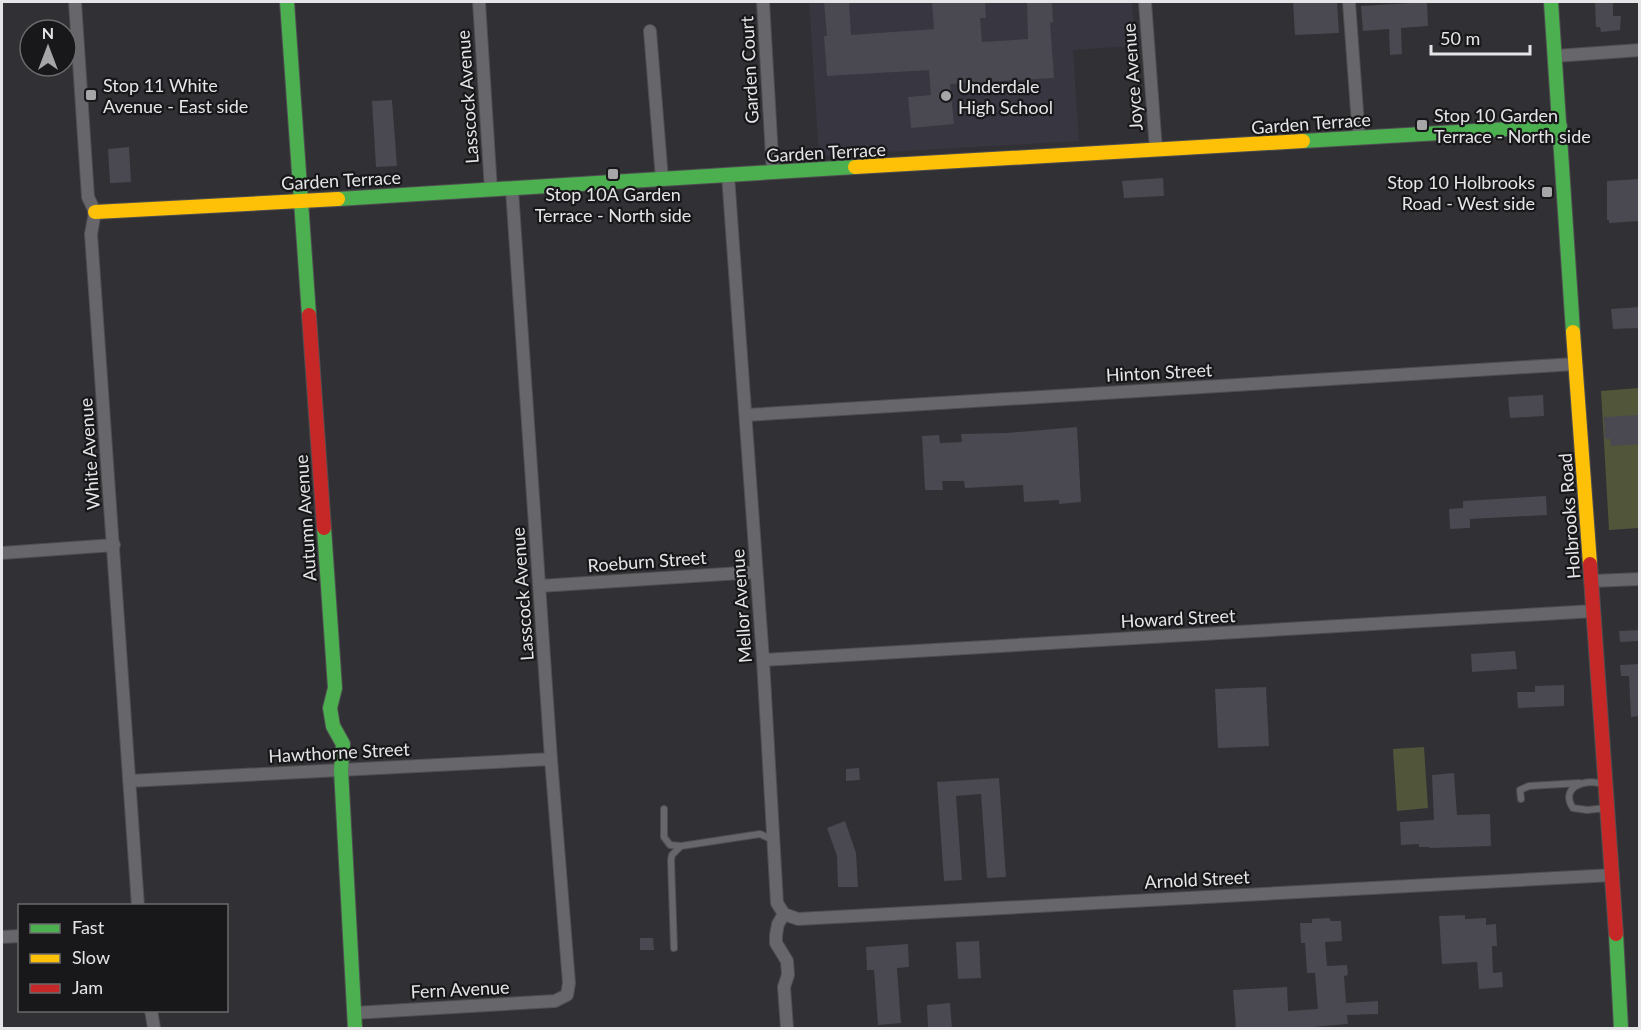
<svg xmlns="http://www.w3.org/2000/svg" width="1641" height="1030" font-family="Lato,sans-serif">
	<style>
		.built { fill: #373641 }
		.green { fill: #515539 }
		.building { fill: #4a4851 }
		.lines { fill: none; stroke-linecap: round; stroke-linejoin: round }
		.lane-casing { stroke: #4e4e51; stroke-width: 8 }
		.street-casing { stroke: #4e4e51; stroke-width: 14 }
		.fast-casing { stroke: #4e4e51; stroke-width: 16 }
		.slow-casing { stroke: #4e4e51; stroke-width: 16 }
		.jam-casing { stroke: #4e4e51; stroke-width: 16 }
		.lane { stroke: #67666a; stroke-width: 6 }
		.street { stroke: #67666a; stroke-width: 12 }
		.fast { stroke: #4caf50; stroke-width: 14 }
		.slow { stroke: #ffc107; stroke-width: 14 }
		.jam { stroke: #c62828; stroke-width: 14 }
		.poi-dot { fill: #a6a6a9; stroke: #18181a; stroke-width: 2 }
		.labels { text-anchor: middle; dominant-baseline: central; stroke-width: 4.5; stroke-linejoin: round; paint-order: stroke }
		.street-label { font-size: 18px; fill: #e5e5e8; stroke: #18181a }
		.poi-label { font-size: 18px; fill: #e5e5e8; stroke: #18181a; text-anchor: start }
	</style>
	<rect width="100%" height="100%" fill="#313034"/>
	<!-- built -->
	<path class="built" d="M809,2H1132L1135,46L1073,50L1079,141L819,156Z"/>
	<!-- green -->
	<path class="green" d="M1639,388V528L1609,530L1601,391Z
		M1424,747L1428,808L1397,811L1393,749Z"/>
	<!-- building -->
	<path class="building" d="M824,2H849L851,35L934,29L932,2H985L986,18H980L982,42L1028,39L1027,2H1052L1053,22L1050,23L1054,78L950,84L954,124L911,128L908,97L931,95L929,70L827,76L824,36H827Z
		M1293,2H1337L1339,33L1295,35Z
		M1427,2L1428,26L1401,28L1402,54L1390,55L1389,29L1363,31L1361,6Z
		M1595,2H1613V16H1621L1620,30L1601,32L1600,27H1596Z
		M392,100L397,166L376,167L372,101Z
		M129,147L131,182L110,183L108,149Z
		M1163,178L1164,196L1124,198L1122,181Z
		M1640,179V221L1609,223V220H1607V181Z
		M1640,307V328L1613,329L1611,309Z
		M1543,395L1544,416L1510,418L1508,397Z
		M1640,415V444L1611,446L1610,439H1605L1604,417Z
		M1077,427L1081,502L1059,504V500L1024,502L1023,485L965,488L964,481H942L943,490H925L922,436L939,435L940,443L962,442L961,434L1006,433Z
		M1546,496L1547,515L1470,519V528L1450,529L1449,509L1463,508V501Z
		M1640,630V641L1620,642L1619,631Z
		M1515,651L1517,669L1472,672L1471,654Z
		M1640,664V716L1631,717L1629,676H1621L1620,665Z
		M1564,685V706L1518,708L1517,692H1535V686Z
		M1266,687L1269,746L1218,748L1215,689Z
		M859,768L860,780L846,781V769Z
		M1454,773L1457,815L1490,814L1491,846L1430,848L1429,847H1419V844L1401,845L1400,822L1434,820L1432,775Z
		M999,778L1006,877L987,878L981,794L956,796L962,880L944,881L937,782Z
		M845,821L856,853L858,887H838L837,856L827,828Z
		M1465,915V919L1486,918V925L1496,924L1497,946H1492L1493,973L1502,972L1503,987L1479,989L1477,962L1442,964L1439,916Z
		M1330,918V921H1341L1342,941L1325,942L1327,966L1347,965L1348,975L1344,976L1346,1003L1378,1001V1014L1347,1015L1348,1024L1289,1029H1236L1233,990L1287,987L1288,1011L1318,1009L1315,973H1307L1305,943H1301L1300,923H1312V919Z
		M640,938H653L654,950H640Z
		M979,941L981,978L958,979L956,942Z
		M908,944L909,967L897,968L901,1023L878,1025L874,970H867L866,947Z
		M950,1003L952,1029H928L927,1005Z"/>
	<g class="lines">
		<!-- lane casing -->
		<g class="lane-casing">
			<path id="lane" d="M1603,784C1586,778 1559,787 1573,808L1587,810L1607,808
				M1521,799L1520,790L1529,786L1579,783
				M664,809V837L670,845L681,846
				M674,948L671,860L672,855L681,846L760,834L773,840"/>
		</g>
		<!-- street casing -->
		<g class="street-casing">
			<path id="street" d="M75,2L88,197L95,212L91,234L138,906
				M479,2L491,190
				M763,2L773,173
				M1145,2L1156,150
				M1349,2L1359,138
				M650,31L662,179
				M1555,56L1640,50
				M728,175L763,660L777,903L784,914L778,924L776,935V943L787,961L788,975L784,987L787,1028
				M746,415L1575,364
				M2,553L114,545
				M1592,581L1640,579
				M540,586L756,572
				M763,660L1594,611
				M129,781L551,759
				M784,914L798,919L1613,875
				M2,937L20,936
				M151,1010L154,1028
				M354,1013L555,1001L567,995L569,983L551,759L512,190"/>
		</g>
		<!-- fast casing -->
		<g class="fast-casing">
			<path id="fast" d="M287,2L309,315
				M1551,2L1573,332
				M1303,141L1560,126
				M338,199L855,167
				M324,528L335,688L330,708L333,726L343,744L341,770L355,1028
				M1616,934L1621,1028"/>
		</g>
		<!-- slow casing -->
		<g class="slow-casing">
			<path id="slow" d="M855,167L1303,141
				M95,212L338,199
				M1573,332L1590,564"/>
		</g>
		<!-- jam casing -->
		<g class="jam-casing">
			<path id="jam" d="M309,315L324,528
				M1590,564L1616,934"/>
		</g>
		<!-- lane -->
		<use href="#lane" class="lane"/>
		<!-- street -->
		<use href="#street" class="street"/>
		<!-- fast -->
		<use href="#fast" class="fast"/>
		<!-- slow -->
		<use href="#slow" class="slow"/>
		<!-- jam -->
		<use href="#jam" class="jam"/>
	</g>
	<!-- markers -->
	<g class="poi-dot">
		<rect x="85" y="89" width="12" height="12" rx="3"/>
		<circle cx="946" cy="96" r="6"/>
		<rect x="1416" y="119" width="12" height="12" rx="3"/>
		<rect x="607" y="168" width="12" height="12" rx="3"/>
		<rect x="1541" y="186" width="12" height="12" rx="3"/>
	</g>
	<g class="labels">
		<!-- street labels -->
		<g class="street-label">
			<text transform="translate(749 70) rotate(-93)">Garden Court</text>
			<text transform="translate(1132 77) rotate(-94)">Joyce Avenue</text>
			<text transform="translate(467 97) rotate(-94)">Lasscock Avenue</text>
			<text transform="translate(1311 123) rotate(-4)">Garden Terrace</text>
			<text transform="translate(826 152) rotate(-3)">Garden Terrace</text>
			<text transform="translate(341 180) rotate(-3)">Garden Terrace</text>
			<text transform="translate(1159 372) rotate(-3)">Hinton Street</text>
			<text transform="translate(89 454) rotate(-94)">White Avenue</text>
			<text transform="translate(1569 516) rotate(-94)">Holbrooks Road</text>
			<text transform="translate(305 518) rotate(-94)">Autumn Avenue</text>
			<text transform="translate(647 561) rotate(-4)">Roeburn Street</text>
			<text transform="translate(522 594) rotate(-94)">Lasscock Avenue</text>
			<text transform="translate(741 606) rotate(-94)">Mellor Avenue</text>
			<text transform="translate(1178 618) rotate(-3)">Howard Street</text>
			<text transform="translate(339 752) rotate(-3)">Hawthorne Street</text>
			<text transform="translate(1197 879) rotate(-3)">Arnold Street</text>
			<text transform="translate(460 989) rotate(-3)">Fern Avenue</text>
		</g>
		<!-- poi labels -->
		<g class="poi-label">
			<text x="103" y="85">Stop 11 White<tspan x="103" dy="21">Avenue - East side</tspan></text>
			<text x="958" y="86">Underdale<tspan x="958" dy="21">High School</tspan></text>
			<text x="1434" y="115">Stop 10 Garden<tspan x="1434" dy="21">Terrace - North side</tspan></text>
			<text x="1535" y="182" text-anchor="end">Stop 10 Holbrooks<tspan x="1535" dy="21">Road - West side</tspan></text>
			<text x="613" y="194" text-anchor="middle">Stop 10A Garden<tspan x="613" dy="21">Terrace - North side</tspan></text>
		</g>
	</g>
	<!-- border -->
	<rect width="1641" height="1030" fill="none" stroke="#e5e5e8" stroke-width="6"/>
	<!-- legend -->
	<rect x="18" y="904" width="210" height="108" fill="#18181a" stroke="#6a6a6c" stroke-width="1.5"/>
	<rect x="30" y="924" width="30" height="9" fill="#4caf50" stroke="#6a6a6c" stroke-width="1.5"/>
	<text x="72" y="934" font-size="18" fill="#e5e5e8">Fast</text>
	<rect x="30" y="954" width="30" height="9" fill="#ffc107" stroke="#6a6a6c" stroke-width="1.5"/>
	<text x="72" y="964" font-size="18" fill="#e5e5e8">Slow</text>
	<rect x="30" y="984" width="30" height="9" fill="#c62828" stroke="#6a6a6c" stroke-width="1.5"/>
	<text x="72" y="994" font-size="18" fill="#e5e5e8">Jam</text>
	<!-- north arrow -->
	<g transform="translate(48 48)"><circle r="28" fill="#18181a" stroke="#6a6a6c" stroke-width="1.5"/>
	<path d="M0-4.5L10 22L0 15L-10 22Z" fill="#a6a6a9"/>
	<text y="-9" font-size="16" font-weight="bold" text-anchor="middle" fill="#e5e5e8">N</text>
	</g>
	<!-- scale -->
	<path d="M1431 45v9h99v-9" fill="none" stroke="#e5e5e8" stroke-width="3"/>
	<text x="1440" y="45" font-size="18" fill="#e5e5e8" stroke="#18181a" stroke-width="4.5" paint-order="stroke">50 m</text>
</svg>
